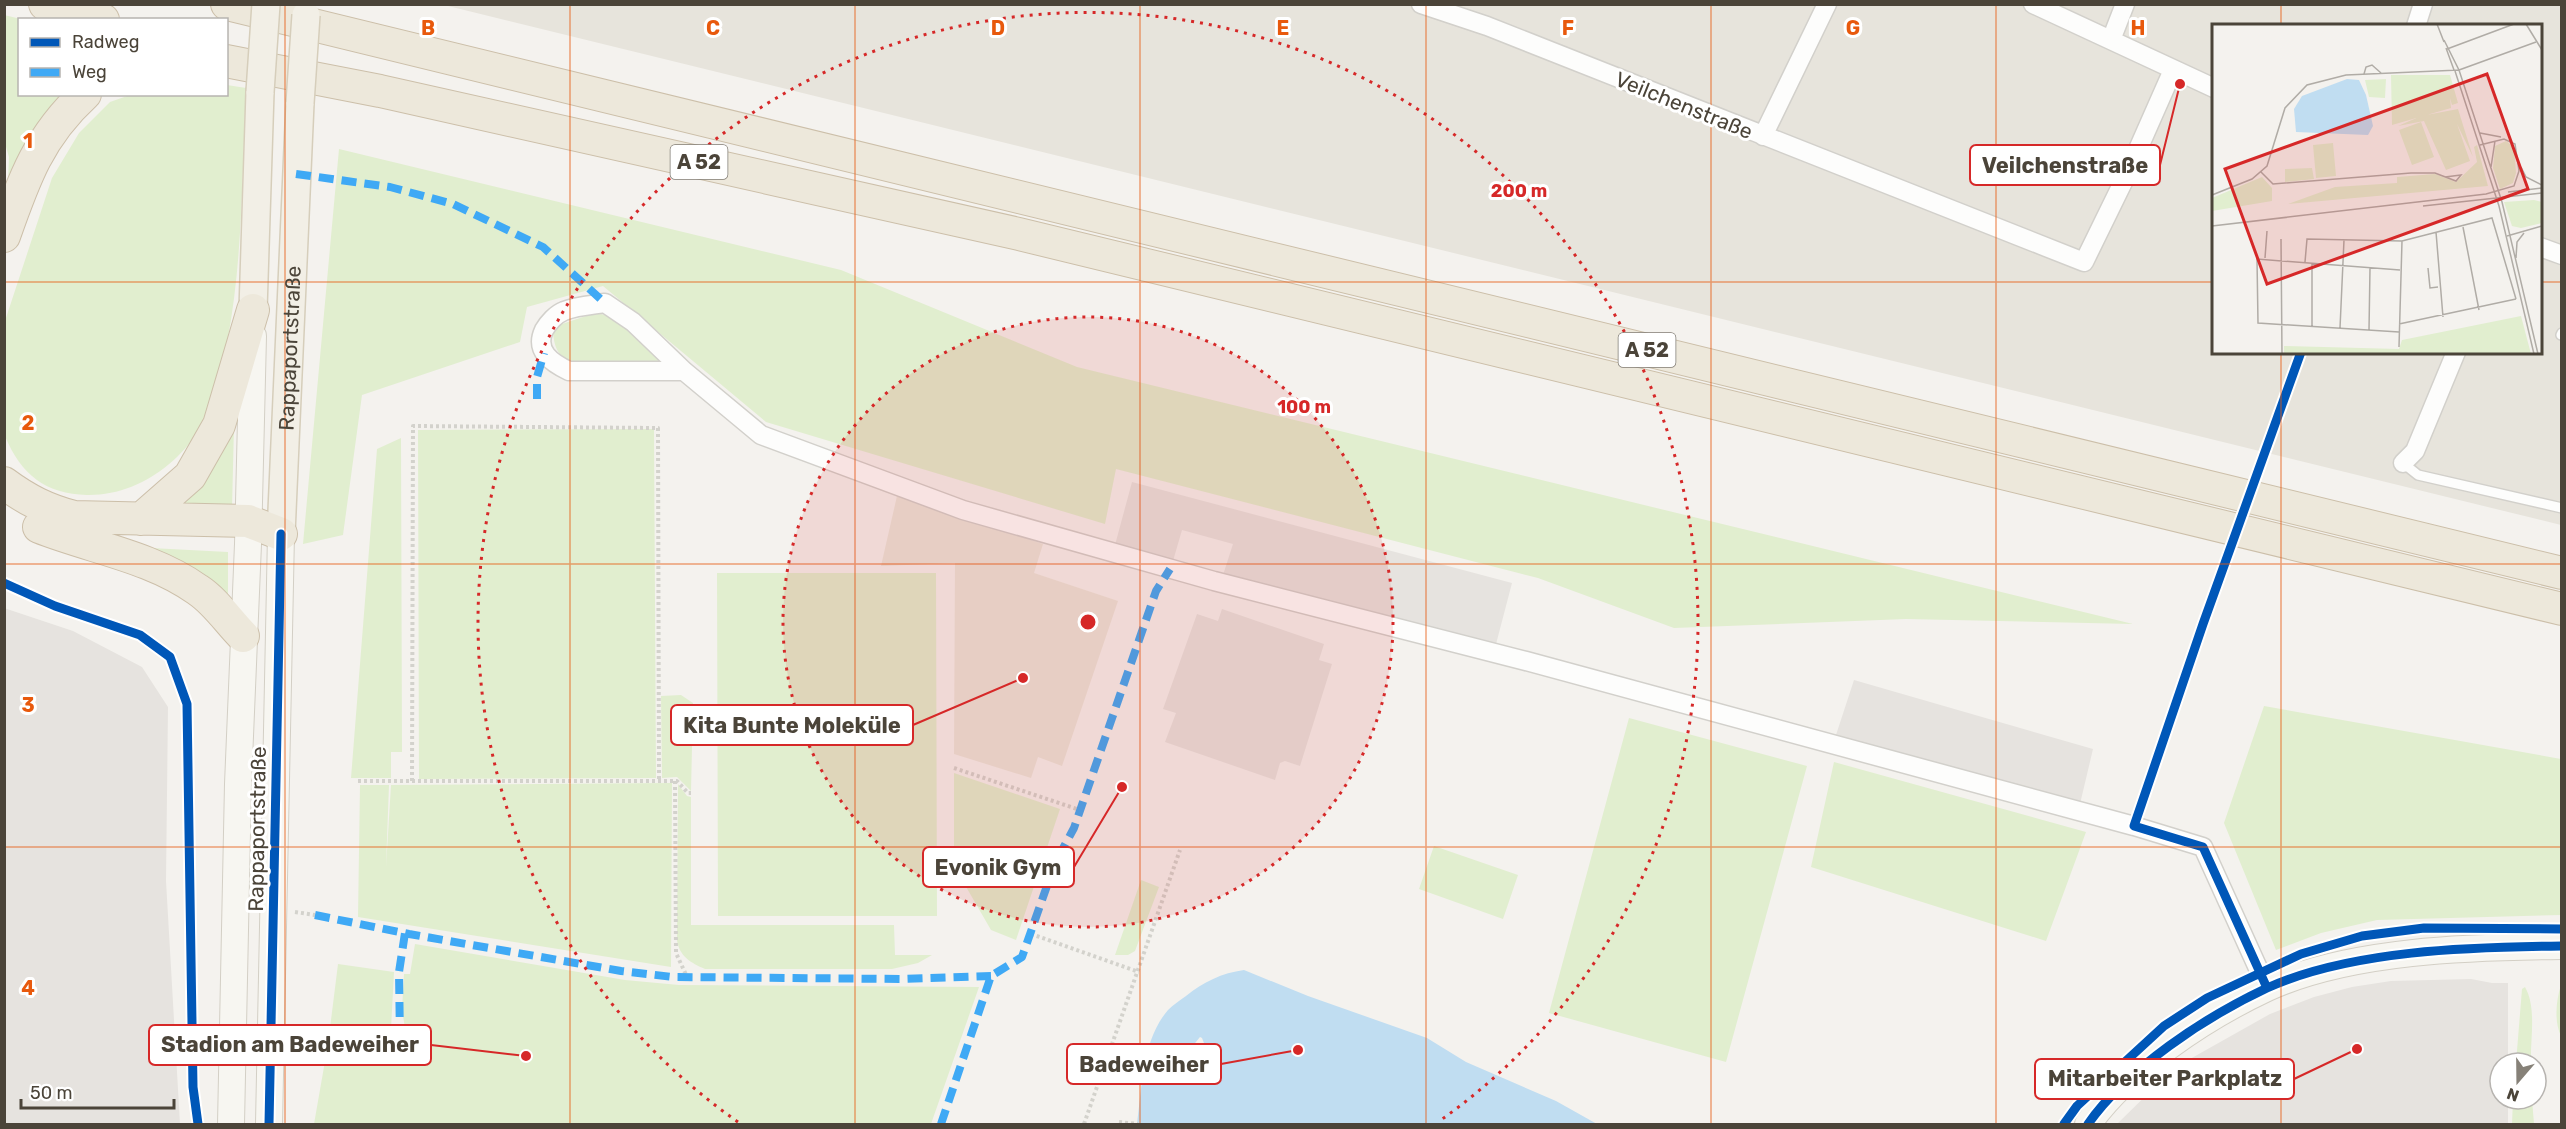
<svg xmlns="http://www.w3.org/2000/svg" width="2566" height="1129" font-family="Rubik,sans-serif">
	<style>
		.residential { fill: #e7e4dc; fill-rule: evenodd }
		.education { fill: #eae5da }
		.green { fill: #e1eecf }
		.parking { fill: #e6e3df }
		.water { fill: #c0ddf1 }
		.pier { fill: #f4f2ee }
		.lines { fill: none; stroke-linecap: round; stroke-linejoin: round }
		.lane-casing { stroke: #d2d0cb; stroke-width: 12 }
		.street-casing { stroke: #d2d0cb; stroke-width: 21 }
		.secondary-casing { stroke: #d3cfc5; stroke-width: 28 }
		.primary-casing { stroke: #d6cebb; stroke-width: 30 }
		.highway-casing { stroke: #ccbfa9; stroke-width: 34 }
		.path { stroke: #d3d2cc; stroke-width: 4; stroke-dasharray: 3 3; stroke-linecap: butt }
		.lane { stroke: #fdfdfc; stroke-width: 9 }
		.street { stroke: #fdfdfc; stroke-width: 18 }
		.secondary { stroke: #f7f6f1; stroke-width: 26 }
		.primary { stroke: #f2efe6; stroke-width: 27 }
		.highway { stroke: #ede8db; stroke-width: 32 }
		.primary-bridge-casing { stroke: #d6cebb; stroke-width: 30; stroke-linecap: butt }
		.primary-bridge { stroke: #f2efe6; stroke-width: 27 }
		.quiet { stroke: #3fa9f5; stroke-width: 8; stroke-dasharray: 15 8; stroke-linecap: butt }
		.cycleway-casing { stroke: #fff; stroke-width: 13 }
		.cycleway { stroke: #0057b8; stroke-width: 9 }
		.grid { fill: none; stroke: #e8590c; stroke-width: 1.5; stroke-opacity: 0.55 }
		.ring { fill: none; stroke: #d62828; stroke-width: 3; stroke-dasharray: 3 6 }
		.labels { text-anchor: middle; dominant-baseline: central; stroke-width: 6; stroke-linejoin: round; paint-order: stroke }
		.shield { fill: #fff; stroke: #817c74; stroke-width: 1.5 }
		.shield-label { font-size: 20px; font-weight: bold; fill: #4b4439 }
		.street-label { font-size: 21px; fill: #4b4439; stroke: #fff }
		.inset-road { fill: none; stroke: #b0aca6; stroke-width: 1.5 }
		.view { fill: #d62828; fill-opacity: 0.15; stroke: #d62828; stroke-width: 3 }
		.inset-edge { fill: none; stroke: #4b4439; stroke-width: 3 }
		.grid-label { font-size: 20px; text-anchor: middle; font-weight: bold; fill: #e8590c; stroke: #fff; stroke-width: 6; stroke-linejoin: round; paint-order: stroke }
		.centre { fill: #d62828; stroke: #fff; stroke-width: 3 }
		.ring-label { font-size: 18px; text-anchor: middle; font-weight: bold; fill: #d62828; stroke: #fff; stroke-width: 6; stroke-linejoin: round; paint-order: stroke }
		.leader { fill: none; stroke: #d62828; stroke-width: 2 }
		.callout-dot { fill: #d62828; stroke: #fff; stroke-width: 2 }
		.callout { fill: #fff; stroke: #d62828; stroke-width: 2 }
		.callout-label { font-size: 22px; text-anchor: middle; font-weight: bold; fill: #4b4439 }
	</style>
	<rect width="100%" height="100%" fill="#f4f2ee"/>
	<!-- residential -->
	<path class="residential" d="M444,5H2561V525ZM2214,26H2540V352H2214Z"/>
	<!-- education -->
	<path class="education" d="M897,496L1043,544L1034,573L1118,601L1062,766L1038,757L1031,778L954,754L955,563L881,566Z"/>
	<!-- green -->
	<path class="green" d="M4,15L21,19L20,94L72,95L8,181L9,157L4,140Z
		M227,85L246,88C242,173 243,260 227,343C225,359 224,377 218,392C199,448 148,496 87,495C46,494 21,475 5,436V321L52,178L79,133L110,102L130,95L226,94Z
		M339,149L841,270L1077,367L2133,624L1906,619L1674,628L1538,578L1116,469L1105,524L766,422L603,286L527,307L520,342L362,395L343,535L303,544Z
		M595,313C623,316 644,344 663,363C640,363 576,370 561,355C555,349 554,341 553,333L562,324Z
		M234,426L232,509H173Z
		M654,429L656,778L419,779L418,430Z
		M401,438L402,752H391V778H351L377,449Z
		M151,548L228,552V600Z
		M717,573H936L937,916H718Z
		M681,695L693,703L691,791L677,777L662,778L661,696Z
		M2264,706L2561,759V915L2377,920L2321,933L2276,950L2224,823Z
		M1629,718L1807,766L1726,1062L1549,1013Z
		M1834,762L2086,832L2046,941L1811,867Z
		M954,773L1060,809L1016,940L991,930L954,866Z
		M672,783L671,967L358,917L360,785H389L386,867L391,785Z
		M678,784L687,796L691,797V925H894L895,955H932L918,963L892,969H705C691,963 679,956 677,940Z
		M1434,846L1518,875L1503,919L1419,889Z
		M1141,880L1159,887L1135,951L1128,955H1115Z
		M415,944L625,980L679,985L979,987L931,1124H314L328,1044L338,964L394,972L390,1048L406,1034L402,1010L404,974H410Z
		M2561,985L2562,1036H2561C2554,1022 2556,1000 2561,985Z
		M2525,987C2537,1008 2530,1039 2531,1063H2516L2522,989Z
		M2513,1099H2532L2534,1124H2512Z"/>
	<!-- parking -->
	<path class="parking" d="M1132,482L1512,583L1495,648L1223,575L1233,544L1182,530L1173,561L1115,545Z
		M4,608L73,631L142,667L168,707L166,881L180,1124H5Z
		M1222,609L1324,644L1319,660L1332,664L1300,766L1285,761L1280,763L1275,780L1165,742L1176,713L1163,709L1197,614L1218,621Z
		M1854,680L2093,749L2080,804L1835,738Z
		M2471,979L2492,983H2508V1063H2500V1099H2508V1124H2117L2174,1068L2270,1014L2314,997L2352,987L2391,981Z"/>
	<!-- water -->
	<path class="water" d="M1244,970L1308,996L1427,1038L1466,1062L1556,1101L1597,1124H1137C1142,1088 1142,1040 1168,1010C1173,1005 1180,1000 1186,996C1203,982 1222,973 1244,970Z"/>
	<!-- pier -->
	<path class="pier" d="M1200,1037L1202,1038L1209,1056L1207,1058L1199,1057L1198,1061L1195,1060V1057L1187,1053Z"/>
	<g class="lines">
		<!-- lane casing -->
		<g class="lane-casing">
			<path id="lane" d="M2561,335L2562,333
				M2403,463L2418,475L2562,508"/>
		</g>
		<!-- street casing -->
		<g class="street-casing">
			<path id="street" d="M1421,4L1487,26L2084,262L2128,172L2173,70
				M2033,4L2214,88
				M2416,26L2423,4
				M2111,40L2125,4
				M1763,136L1827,4
				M2540,247L2562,255
				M684,371H569C552,363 534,351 544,330C548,323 556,314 564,311C576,306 592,305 605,303L633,322L684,371L761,435L963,510L1214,581L1526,661L2134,826L2203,847L2267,988
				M2403,463L2415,451L2456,352"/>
		</g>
		<!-- secondary casing -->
		<g class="secondary-casing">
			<path id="secondary" d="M231,1124L238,784L248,544L253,336
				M269,1124L281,534
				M2088,1124C2109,1094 2139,1068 2169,1046C2199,1024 2233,1004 2267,988C2351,950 2470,947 2562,946"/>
		</g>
		<!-- primary casing -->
		<g class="primary-casing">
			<g id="primary">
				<path d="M253,310L260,92"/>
				<path id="s1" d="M281,534L300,103"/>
			</g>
		</g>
		<!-- highway casing -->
		<g class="highway-casing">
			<path id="highway" d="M45,4L103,20
				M227,4L2562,573
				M226,61L380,91L1019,234L2562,609
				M4,236C24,179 39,136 85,94
				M4,483C27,500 47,510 74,517L248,521L281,534
				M141,519L190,476L219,425L253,310
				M39,527C92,548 150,556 198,590C215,601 229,622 243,636"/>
		</g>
		<!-- path -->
		<path class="path" d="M954,768L1080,810
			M358,781H677L688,793H691
			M412,781L413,426L658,428L659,781
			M675,781L676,953L687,977
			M295,912L315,915
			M1031,934L1139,972
			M1119,1122L1138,1124
			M1084,1124L1180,850"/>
		<!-- lane -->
		<use href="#lane" class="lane"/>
		<!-- street -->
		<use href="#street" class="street"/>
		<!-- secondary -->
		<use href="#secondary" class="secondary"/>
		<!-- primary -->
		<use href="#primary" class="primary"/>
		<!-- highway -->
		<use href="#highway" class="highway"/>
		<!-- primary-bridge casing -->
		<g class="primary-bridge-casing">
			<path id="primary-bridge" d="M260,92L266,4
				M300,103L306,15"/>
		</g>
		<!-- primary-bridge -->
		<use href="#primary-bridge" class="primary-bridge"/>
		<!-- quiet -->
		<path class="quiet" d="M296,174L390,187L453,204L543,247L605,303
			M537,399V377L544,353
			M315,915L409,934L621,971L673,977L903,979L991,976
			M400,1040L399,972L405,933
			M941,1124L991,976L1022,957L1055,863L1074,828L1156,591L1170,569"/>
		<!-- cycleway casing -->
		<g class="cycleway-casing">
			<path id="cycleway" d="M4,583L55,606L140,635L170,657L187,704L193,1087L198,1124
				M2267,988L2203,847L2134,826L2203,624L2301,352
				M269,1124L281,534
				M2064,1124L2077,1106L2164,1026L2207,998L2301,954L2362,936L2424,928L2562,929
				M2088,1124C2109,1094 2139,1068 2169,1046C2199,1024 2233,1004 2267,988C2351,950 2470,947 2562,946"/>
		</g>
		<!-- cycleway -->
		<use href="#cycleway" class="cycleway"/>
	</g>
	<!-- grid -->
	<path class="grid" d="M285,4V1124M570,4V1124M855,4V1124M1140,4V1124M1426,4V1124M1711,4V1124M1996,4V1124M2281,4V26M4,282H2214M2540,282H2562M2281,352V1124M4,564H2562M4,847H2562"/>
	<!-- distance rings -->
	<circle cx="1088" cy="622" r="305" fill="#d62828" fill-opacity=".12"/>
	<g class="ring">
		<circle cx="1088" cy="622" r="305"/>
		<path d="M738 1122A610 610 0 1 1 1438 1122"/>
	</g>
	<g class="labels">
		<!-- shield labels -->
		<g class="shield">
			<rect x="670.5" y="145" width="57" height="34" rx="4.5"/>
			<rect x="1618.5" y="333" width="57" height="34" rx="4.5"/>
		</g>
		<g class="shield-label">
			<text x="699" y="162">A 52</text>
			<text x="1647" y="350">A 52</text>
		</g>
		<!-- street labels -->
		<g class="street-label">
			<text transform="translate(1684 105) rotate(22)">Veilchenstraße</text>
			<text stroke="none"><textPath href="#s1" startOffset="186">Rappaportstraße</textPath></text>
			<text transform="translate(257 829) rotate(-89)">Rappaportstraße</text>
		</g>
	</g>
	<!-- overview -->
	<g transform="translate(2212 24)">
		<rect width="330" height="330" fill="#f4f2ee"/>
		<path d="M179,51H238L246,79L240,81L238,74L239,84L180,101ZM174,55L173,74L157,73L153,56ZM246,85L261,133L245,100L258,137L234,146L212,97L186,102L209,92ZM209,98L222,133L200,141L187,106ZM294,117L302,123L304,149L301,159L288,165L281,144L283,122ZM121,119L124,152L104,154L101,121ZM265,121L276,162L76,180L123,163L185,159V153L223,150L244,158L265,138L262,123ZM100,144L102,155L73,158V145ZM50,153L60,164V177L0,187V174ZM322,176L330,178V199L309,204L300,202L292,178ZM309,292L319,330H72V322L187,325L190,316Z" fill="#e1eecf"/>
		<path d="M135,55L147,56L154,71L161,102L156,111L84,108L82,85L90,72Z" fill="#c0ddf1"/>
		<path class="inset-road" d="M225,0L232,18M314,0L330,26M232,16L247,46L324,18M234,24L242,46M235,25L302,0M243,47L287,182L322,330M152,50L154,43L160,41L169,49M268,109L289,113M279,143L283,117M309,143L314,153L330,161M49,148L61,160L199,149H223L244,157L249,151L233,153M296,168L330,164M0,171L40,155L55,142L73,84L95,61L134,51L247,46L290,178L326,330M211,182L330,169M0,202L274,170L302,162L307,147L303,120L292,115L268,121M251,203L267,286M224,208L231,293M295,212L330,202M69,215L70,330M53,234L55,207M304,234L305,218L312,209M93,238L95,215L190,217L280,194L304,275M216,244L218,264L226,263M187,300L304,275M100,303V239M128,304L132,216M157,306L158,244M187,308L46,299L45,235L188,246M187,323L190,217"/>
		<path class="view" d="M275,50L316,165L55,260L13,145Z"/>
		<rect width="330" height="330" class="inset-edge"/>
	</g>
	<g class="grid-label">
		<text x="428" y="35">B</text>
		<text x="713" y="35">C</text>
		<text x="998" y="35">D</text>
		<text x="1283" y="35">E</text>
		<text x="1568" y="35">F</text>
		<text x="1853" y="35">G</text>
		<text x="2138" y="35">H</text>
		<text x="28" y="148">1</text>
		<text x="28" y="430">2</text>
		<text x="28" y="712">3</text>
		<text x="28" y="995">4</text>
	</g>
	<circle cx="1088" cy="622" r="9" class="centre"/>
	<g class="ring-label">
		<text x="1519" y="197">200 m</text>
		<text x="1304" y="413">100 m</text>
	</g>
	<!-- callouts -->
	<path class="leader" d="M2180 84L2160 165M1023 678L913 725M1122 787L1074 867M526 1056L431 1045M1298 1050L1221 1064M2357 1049L2294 1079"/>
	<g class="callout-dot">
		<circle cx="2180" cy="84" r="6"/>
		<circle cx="1023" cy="678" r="6"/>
		<circle cx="1122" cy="787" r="6"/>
		<circle cx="526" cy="1056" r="6"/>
		<circle cx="1298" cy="1050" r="6"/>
		<circle cx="2357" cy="1049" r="6"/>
	</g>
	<g class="callout">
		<rect x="1970" y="145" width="190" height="40" rx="6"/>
		<rect x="671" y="705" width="242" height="40" rx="6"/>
		<rect x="923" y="847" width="151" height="40" rx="6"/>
		<rect x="149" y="1025" width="282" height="40" rx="6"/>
		<rect x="1067" y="1044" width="154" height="40" rx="6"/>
		<rect x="2035" y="1059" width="259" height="40" rx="6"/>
	</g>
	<g class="callout-label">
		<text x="2065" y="173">Veilchenstraße</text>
		<text x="792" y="733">Kita Bunte Moleküle</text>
		<text x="998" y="875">Evonik Gym</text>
		<text x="290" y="1052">Stadion am Badeweiher</text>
		<text x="1144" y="1072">Badeweiher</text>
		<text x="2165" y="1086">Mitarbeiter Parkplatz</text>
	</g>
	<!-- border -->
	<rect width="2566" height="1129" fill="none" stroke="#4b4439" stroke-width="12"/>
	<!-- legend -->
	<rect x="18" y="18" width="210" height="78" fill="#ffffff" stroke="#b7b4b0" stroke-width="1.5"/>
	<rect x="30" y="38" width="30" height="9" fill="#0057b8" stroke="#b7b4b0" stroke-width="1.5"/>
	<text x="72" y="48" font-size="18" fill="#4b4439">Radweg</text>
	<rect x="30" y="68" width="30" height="9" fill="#3fa9f5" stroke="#b7b4b0" stroke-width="1.5"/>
	<text x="72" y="78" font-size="18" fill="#4b4439">Weg</text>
	<!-- north arrow -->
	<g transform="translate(2518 1081) rotate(200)"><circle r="28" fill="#ffffff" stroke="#b7b4b0" stroke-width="1.5"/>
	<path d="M0-4.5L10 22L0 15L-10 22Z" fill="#868178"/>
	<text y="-9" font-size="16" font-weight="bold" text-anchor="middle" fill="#4b4439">N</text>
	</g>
	<!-- scale -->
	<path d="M21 1099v9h153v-9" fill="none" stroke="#4b4439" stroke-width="3"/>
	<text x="30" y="1099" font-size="18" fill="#4b4439" stroke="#ffffff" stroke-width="4.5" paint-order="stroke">50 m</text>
</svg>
